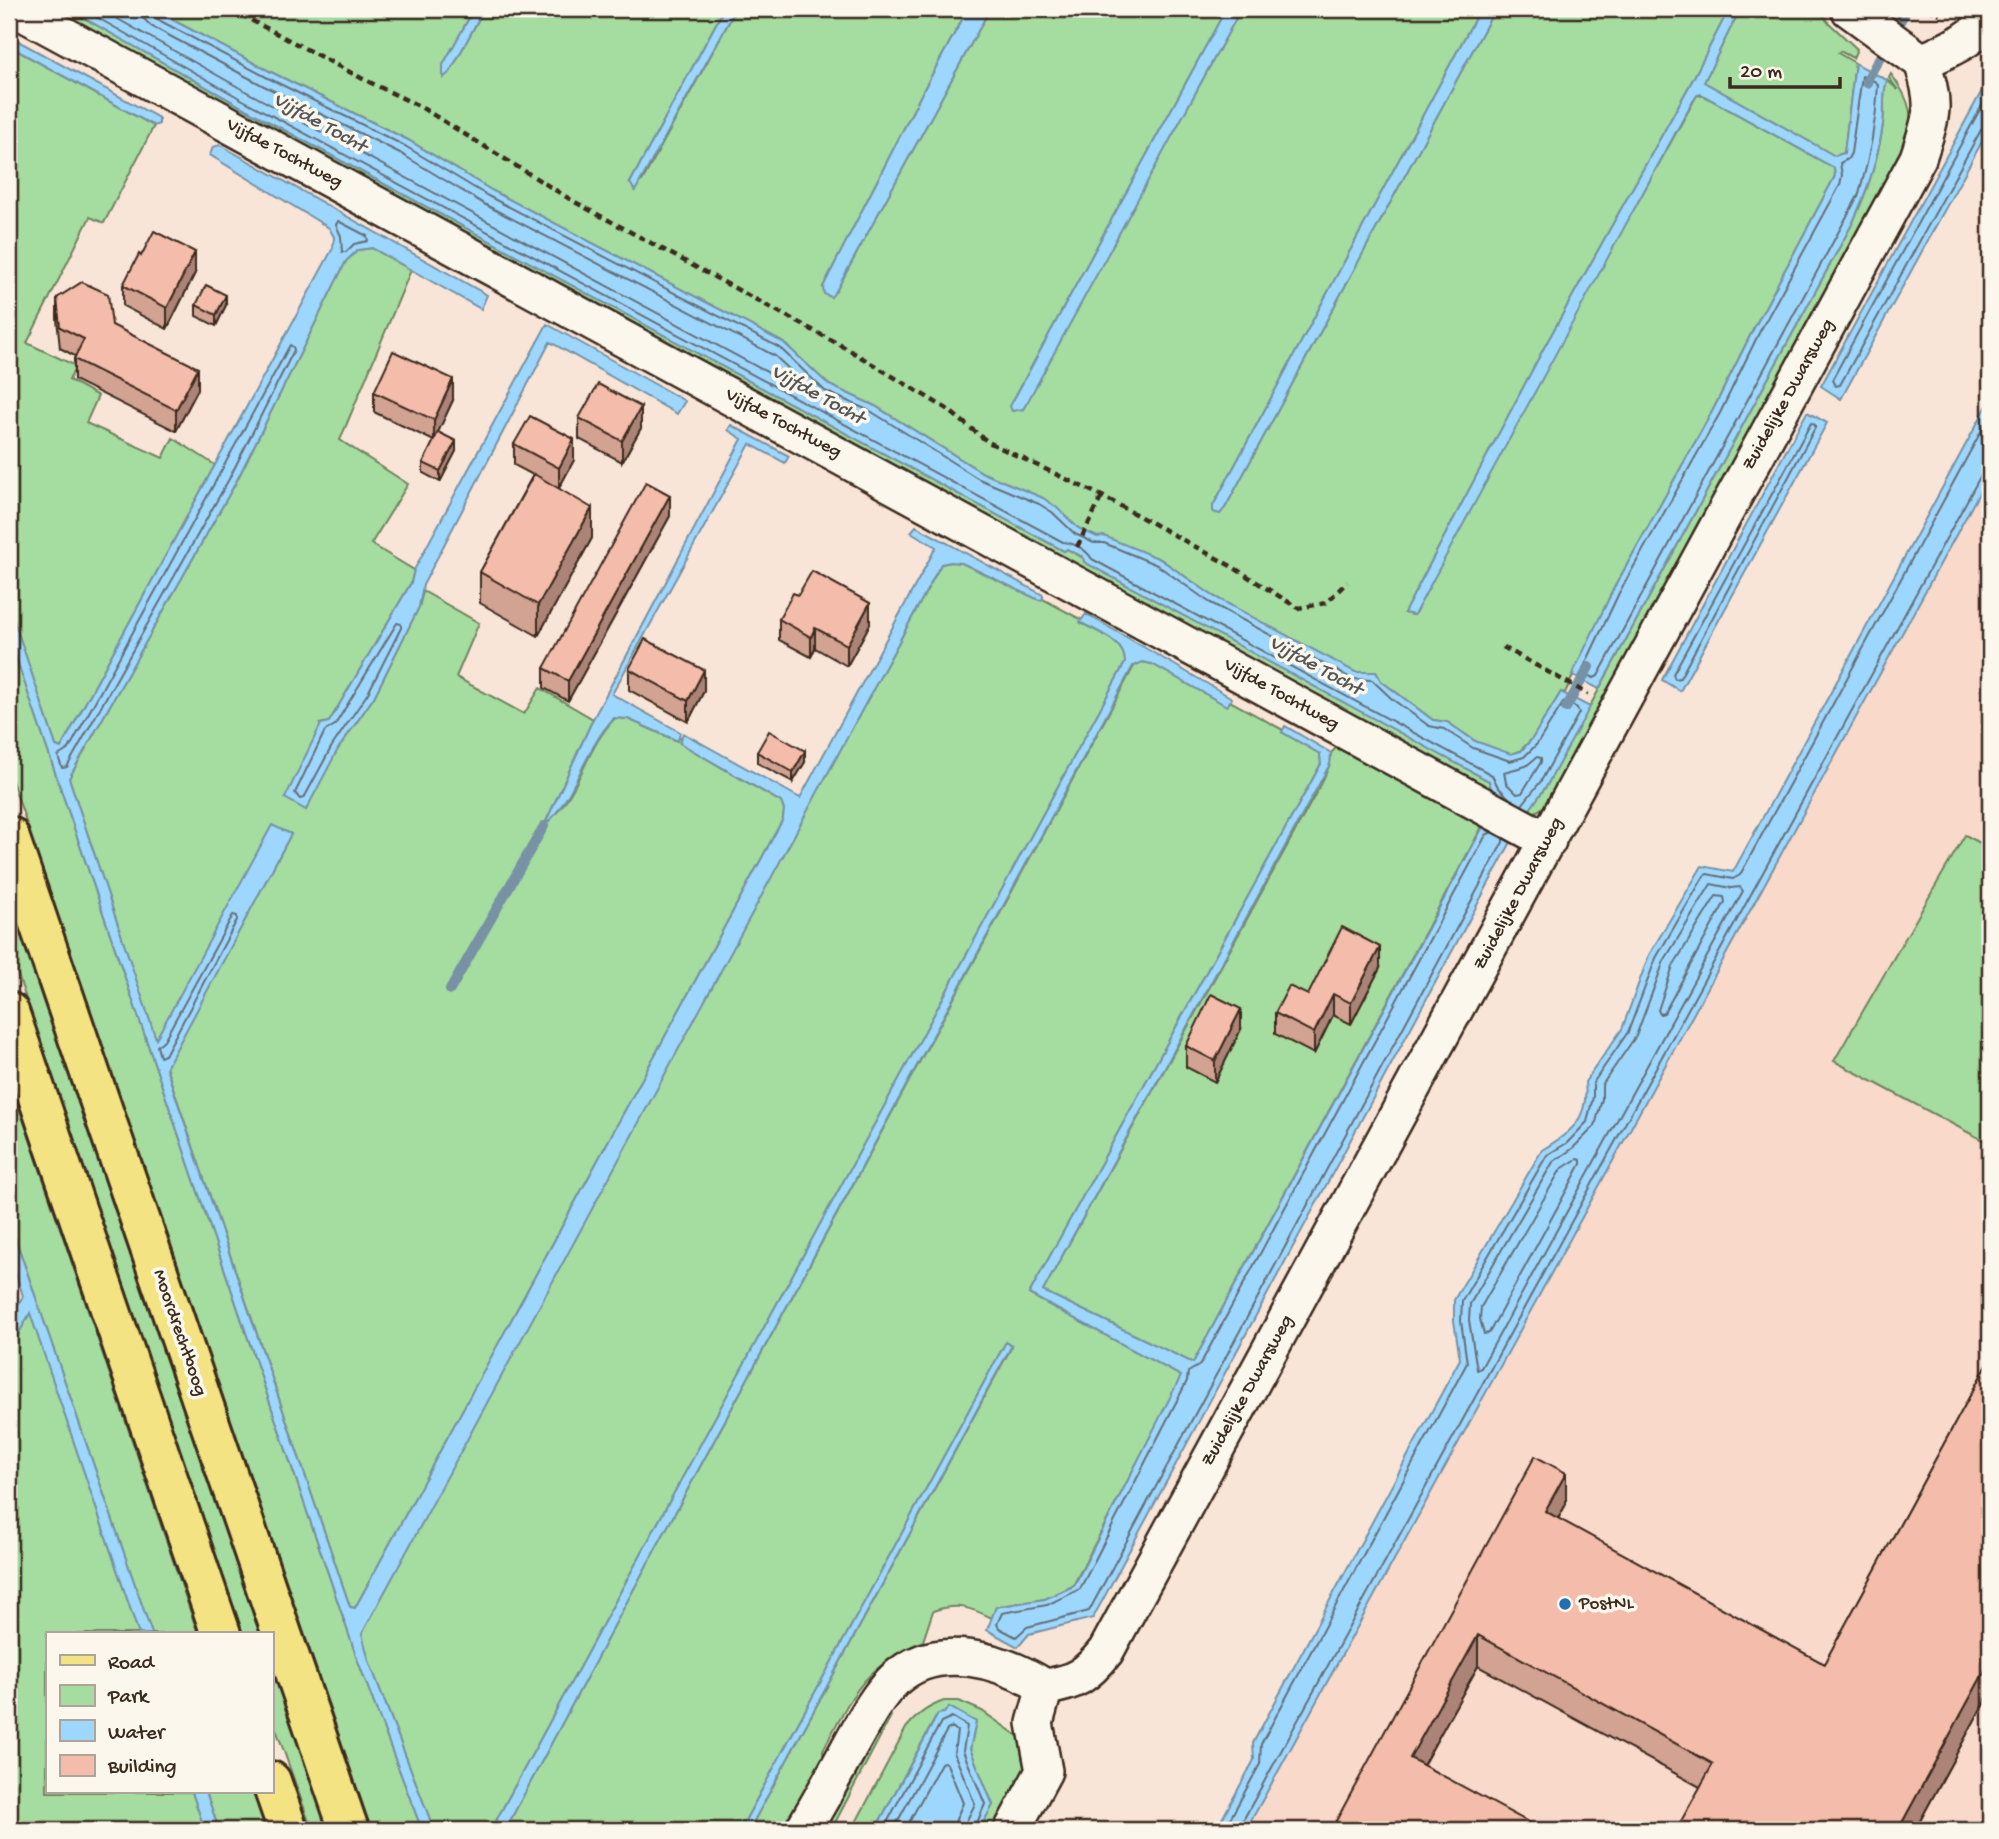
<svg xmlns="http://www.w3.org/2000/svg" width="1999" height="1839" font-family="'Gochi Hand',sans-serif">
	<style>
		.built { fill: #f8d9ca }
		.green { fill: #a5dc9f; stroke: #70835e; stroke-width: 2 }
		.water { fill: #9ed7fe; stroke: #7692a4; stroke-width: 2 }
		.lines { fill: none; stroke-linecap: round; stroke-linejoin: round }
		.shore { stroke: #636f78; stroke-width: 2 }
		.stream { stroke: #7692a4; stroke-width: 10 }
		.minor-casing { stroke: #3b2a1e; stroke-width: 40 }
		.primary-casing { stroke: #3b2a1e; stroke-width: 44 }
		.path { stroke: #3b2a1e; stroke-width: 4.5; stroke-dasharray: 7 5; stroke-linecap: butt }
		.minor { stroke: #fbf7ec; stroke-width: 35 }
		.primary { stroke: #f4e382; stroke-width: 38 }
		.wall { fill: #d2a292; stroke: #3b2a1e; stroke-width: 2 }
		.shaded-wall { fill: #ab8477; stroke: #3b2a1e; stroke-width: 2 }
		.building { fill: #f4bcaa; stroke: #3b2a1e; stroke-width: 2 }
		.poi-dot { fill: #1f6fb2; stroke: #fbf7ec; stroke-width: 2.5 }
		.labels { text-anchor: middle; dominant-baseline: central; stroke-width: 7; stroke-linejoin: round; paint-order: stroke }
		.street-label { font-size: 19px; fill: #3b2a1e; stroke: #fbf7ec }
		.poi-label { font-size: 19px; fill: #3b2a1e; stroke: #fbf7ec; text-anchor: start }
		.water-label { font-size: 21px; font-style: italic; fill: #545556; stroke: #fbf7ec }
	</style>
	<rect width="100%" height="100%" fill="#f9e5d8"/>
	<filter id="ink" filterUnits="userSpaceOnUse"><feTurbulence type="fractalNoise" baseFrequency=".0143" numOctaves="2"/><feDisplacementMap in="SourceGraphic" scale="14" xChannelSelector="R" yChannelSelector="G"/><feConvolveMatrix kernelMatrix="1 2 1 2 8 2 1 2 1" color-interpolation-filters="sRGB"/></filter>
	<g filter="url(#ink)">
		<!-- built -->
		<path class="built" d="M1990,423V1830H1221Z"/>
		<!-- green -->
		<path class="green" d="M31,9H68L240,106L1064,551L1067,549L1083,558L1489,781L1492,791Z
			M152,9H474L443,65L450,72L484,9H724L630,183L642,181L736,9H968L923,91L823,287L836,291L990,9H1226L1015,397L1023,409L1241,9H1480L1213,506V512L1225,508L1495,9H1729L1692,81L1545,346L1404,613L1413,615L1537,384L1697,95L1704,96L1834,168L1835,176L1753,330L1713,410L1613,590L1565,693L1561,692L1532,739L1520,751L1510,755L1475,741L1447,722L1433,720L1381,681L1376,672L1355,673L1213,596L1160,559L1097,537L1078,528L1043,498L983,473L875,406L829,385L784,343L491,190L408,140L271,72Z
			M1740,9H1819L1827,21L1857,49L1853,58L1840,51L1838,53L1855,63L1844,153L1835,156L1704,82Z
			M9,46L154,126L104,223L90,217L27,343L76,366L69,380L98,396L86,423L163,458L173,438L215,465L61,748L56,746L9,606Z
			M1891,74C1913,103 1913,116 1908,152L1559,789C1549,800 1540,817 1524,812L1530,809L1547,785L1852,224C1867,192 1878,160 1883,124C1885,109 1882,93 1887,80L1898,90L1889,78Z
			M372,248L411,270L340,440L408,484L371,544L414,570L411,583L329,722L320,724L338,749L374,697L419,607L423,591L479,623L456,677L524,714L540,688L593,719L545,824C579,797 585,748 615,718L628,719L677,741L680,737L683,739L680,743L781,802L784,810L783,819L355,1608L350,1607L166,1067L291,834L272,826L156,1040L69,778L236,482L346,261L358,250Z
			M951,562L962,563L1039,600L1043,599L1082,620L1081,623C1097,632 1126,641 1125,663L491,1830H434L369,1661L361,1634L941,564Z
			M9,637L358,1661L422,1830H372L366,1814L9,772Z
			M1142,662L1152,664L1227,706L1230,701L1283,730L1282,732L1320,754L1321,764L1029,1294L1182,1376L1073,1586L1045,1599L996,1607L992,1618C969,1607 958,1603 933,1611L923,1641C861,1670 854,1692 823,1750L824,1757L783,1830H749L1012,1346L1006,1342L740,1830H505L630,1596L1134,666Z
			M1341,743L1483,825L1193,1363L1043,1291L1321,784L1330,764L1331,753Z
			M1965,835L1990,848V1144L1834,1061Z
			M9,901L260,1634H243L9,949Z
			M9,1078L198,1634H152L9,1220Z
			M30,1312L139,1634H47V1792H192L205,1830H9V1351Z
			M271,1666L329,1830H312L271,1715Z
			M944,1701H959L982,1711L1022,1739L1031,1761L997,1830H979L993,1805L970,1749L976,1722L949,1707L944,1713L937,1715L875,1830H852L906,1728C917,1715 927,1707 944,1701Z
			M887,1713L891,1716L838,1817L831,1830H824Z
			M206,1792H255L269,1830H219Z"/>
		<!-- water -->
		<path class="water" d="M68,9H152L271,72L408,140L491,190L784,343L829,385L875,406L983,473L1043,498L1056,507L1078,528L1097,537L1104,536L1160,559L1213,596L1355,672H1376L1381,681L1433,720L1447,722L1475,741L1511,754L1521,751L1532,739L1561,692L1590,707L1547,785L1530,809L1524,812L1510,837L1511,842L1093,1618L1029,1634L1018,1647L987,1630L996,1607L1045,1599L1074,1586L1181,1376L1029,1294L1321,764L1320,754L1282,732L1285,726L1331,753L1330,764L1043,1291L1193,1363L1484,825L1492,791L1489,781L1084,562L1083,557L1067,549L1064,551L240,106Z
			M474,9H484L450,72L443,78V65Z
			M724,9H736L635,191L630,183Z
			M968,9H990L836,291L831,297L824,294L823,287L923,91Z
			M1226,9H1241L1028,401L1023,409L1012,411L1010,406L1015,397Z
			M1480,9H1495L1225,508L1220,514L1213,512V506Z
			M1729,9H1740L1704,82L1835,156L1844,153L1855,63L1887,80C1882,93 1885,109 1883,124C1878,160 1867,192 1852,224L1599,689L1572,675L1613,590L1713,410L1753,330L1835,176L1834,168L1701,94L1697,95L1690,106L1414,615L1404,613L1545,346L1692,81Z
			M9,36L159,118V124L154,126L9,46Z
			M1990,76V127L1841,399L1821,386Z
			M220,145L487,295L481,309L372,248L358,250L346,261L236,482L69,778L156,1039L272,825L291,834L166,1068L350,1607L355,1608L783,819L784,810L781,802L680,743L683,733L800,798L936,547L911,532L916,526L1043,595V599L1039,600L962,563L951,562L941,564L362,1634L369,1661L434,1830H422L358,1661L9,637V606L56,746L61,748L333,248L334,237L329,228L210,155L213,147Z
			M547,324L685,401L677,414L550,342L423,585L419,607L374,697L338,749L306,810L285,798L321,724L329,722L411,583L414,570Z
			M1990,400V473L1246,1830H1216L1254,1760L1253,1743L1460,1359L1454,1321V1300L1542,1150C1572,1132 1589,1119 1585,1082L1622,1029L1649,955L1702,866L1733,872Z
			M1807,412L1827,423L1680,691L1662,680Z
			M731,425L789,456L785,463L750,444L612,694L680,732L678,741L628,719L614,718C584,749 577,796 544,826L593,719L742,439L728,430Z
			M1086,614L1232,698L1227,706L1152,664L1142,662L1133,666L630,1596L505,1830H491L1125,663C1126,641 1097,632 1080,622Z
			M9,1220L152,1634H139L30,1313L9,1351V1322L23,1296L9,1252Z
			M1006,1342L1012,1345L749,1830H740Z
			M949,1707L976,1722L970,1749L993,1805L979,1830H875L938,1714L944,1713Z
			M192,1792H206L219,1830H205Z"/>
		<g class="lines">
			<!-- shore -->
			<path class="shore" d="M82,9L243,100L1063,542C1074,543 1086,549 1092,559L1492,775L1498,787L1509,798
				M100,9L247,92L804,392L808,391V387L775,356L484,204L400,153L264,86L151,26L143,18L142,9
				M151,9V14L155,18L268,78L405,146L488,196L780,348L825,391L872,412L979,479L1039,504L1052,512L1075,534L1094,543H1104L1157,565L1209,602L1352,679L1372,680L1392,699L1429,726L1444,729L1473,748L1510,761L1524,757L1537,744L1563,703L1566,702L1577,708L1579,713L1541,781L1522,805
				M1862,76L1876,82L1878,85C1876,123 1870,157 1859,194L1598,676L1594,678L1584,673L1583,669L1619,593L1720,413L1759,333L1840,185L1842,175L1840,163L1848,159L1851,153Z
				M1990,91L1832,380L1835,386L1840,385L1981,130L1990,126
				M338,221L367,236L368,241L354,244L346,252H342L341,236L336,225Z
				M290,345L293,347L294,350L229,479L67,767L62,768L58,756L69,749Z
				M1811,423L1815,425V428L1680,678L1675,679L1673,674Z
				M397,623L401,624V628L368,693L332,746L304,798L300,799L295,793L325,731L335,725Z
				M1537,757L1541,758V762L1522,793L1517,794L1506,783L1504,772L1526,766Z
				M1492,832L1486,835L1200,1365L1188,1372L1187,1381L1080,1589L1047,1605L1002,1613L997,1624L999,1628L1016,1637L1027,1627L1089,1611L1503,842V839
				M1711,884L1731,888L1740,887L1743,891L1481,1368L1477,1370L1469,1320L1470,1304L1553,1162L1572,1149L1595,1126L1602,1099V1085L1636,1036L1664,961Z
				M1716,896L1724,897L1725,902L1664,1013L1660,1014L1658,1010L1673,966Z
				M233,915L237,916V920L165,1055L160,1057L157,1046L164,1040Z
				M1577,1159L1581,1160V1164L1489,1333L1484,1334L1480,1319L1481,1307L1561,1169Z
				M883,1830L941,1722L952,1717L967,1726L963,1751L985,1804L974,1830
				M893,1830L947,1730L952,1727L957,1731L954,1753L975,1804L966,1822L965,1830
				M905,1830L941,1763L944,1762L947,1764L963,1803L956,1819L954,1830
				M1224,1830L1260,1764L1261,1744L1467,1363L1461,1321L1462,1301L1547,1155L1567,1143L1587,1122L1593,1097V1083L1628,1032L1656,958L1704,876L1707,874L1733,879L1740,875L1990,415
				M1240,1830L1241,1824L1981,475L1990,471"/>
			<!-- stream -->
			<path class="stream" d="M1867,83L1868,78L1907,9
				M1566,708L1589,667
				M450,990L544,826"/>
			<!-- minor casing -->
			<g class="minor-casing">
				<path id="minor" d="M16,9L1548,841
					M1849,9L1922,62
					M803,1830C819,1803 835,1774 850,1746C863,1723 875,1698 895,1679C937,1640 1002,1660 1045,1687C1075,1683 1087,1675 1106,1651L1918,158C1932,115 1937,106 1922,62C1947,50 1974,40 1990,17
					M1012,1830L1044,1771L1035,1723L1045,1687"/>
			</g>
			<!-- primary casing -->
			<g class="primary-casing">
				<path id="primary" d="M9,836L349,1830
					M9,1012L221,1634
					M271,1781L288,1830"/>
			</g>
			<!-- path -->
			<path class="path" d="M230,9L363,79L419,106L573,201L844,347L947,409L988,442L1102,496L1231,566L1298,608L1326,603L1347,582
				M1927,9L1940,14
				M1077,547L1102,496
				M1503,647L1588,694"/>
			<!-- minor -->
			<use href="#minor" class="minor"/>
			<!-- primary -->
			<use href="#primary" class="primary"/>
		</g>
		<!-- wall -->
		<path class="wall" d="M195,273L167,329L123,306V285Z
			M57,298L112,325L198,389L176,431L74,380V359L75,356L60,348L57,319Z
			M196,305H226L216,326L196,316Z
			M374,392L453,400L436,435L456,451L440,482L423,473V463L434,441L374,412Z
			M579,418L641,428L622,462L579,439Z
			M514,444L574,460L559,488L592,538L538,636L480,603V572L533,475L514,465Z
			M670,516L568,701L544,688V668Z
			M798,595L870,624L847,666L815,648L811,657L779,640V619Z
			M629,669L704,691L688,722L629,690Z
			M757,752L805,762L793,782L757,763Z
			M1380,968L1351,1024L1333,1015L1314,1054L1275,1034V1013L1308,995Z
			M1241,1029L1215,1082L1186,1067V1046Z
			M1990,1359V1692L1915,1830L1700,1787L1478,1666L1423,1765L1331,1830L1566,1504L1558,1519L1824,1664Z"/>
		<!-- shaded-wall -->
		<path class="shaded-wall" d="M195,252V273L167,329V308Z
			M226,295V305L216,326V315Z
			M198,368V389L176,431V410Z
			M453,379V400L434,441V420Z
			M641,407V428L622,462V441Z
			M574,439V460L559,488V468Z
			M456,441V451L440,482V471Z
			M670,495V516L568,701V681Z
			M592,508V538L538,636V605Z
			M870,603V624L847,666V645Z
			M815,628V648L811,657V637Z
			M704,670V691L688,722V701Z
			M805,751V762L793,782V772Z
			M1380,947V968L1351,1024V1003Z
			M1333,994V1015L1314,1054V1033Z
			M1241,1009V1029L1215,1082V1061Z
			M1566,1473V1504L1545,1542V1511Z
			M1478,1635V1666L1410,1789V1758Z
			M1990,1661V1692L1915,1830H1898Z"/>
		<!-- building -->
		<path class="building" d="M154,231L195,252L167,308L123,285L139,254L141,256Z
			M82,282L108,294L112,325L198,368L176,410L74,359L84,339L60,327L57,298Z
			M206,285L226,295L216,315L196,305Z
			M393,351L453,379L434,420L374,392Z
			M598,384L641,407L622,441L579,418Z
			M530,416L574,439L559,468L514,444Z
			M438,432L456,441L440,471L423,463Z
			M534,474L592,508L538,605L480,572Z
			M646,482L670,495L568,681L544,668Z
			M812,571L870,603L847,645L815,628L811,637L779,619L793,593L798,595Z
			M645,639L704,670L688,701L629,669Z
			M769,731L805,751L793,772L757,752Z
			M1342,927L1380,947L1351,1003L1333,994L1314,1033L1275,1013L1289,986L1308,995Z
			M1211,994L1241,1009L1215,1061L1186,1046Z
			M1990,1359V1661L1898,1830H1676L1713,1764L1478,1635L1410,1758L1543,1830H1331L1535,1456L1566,1473L1545,1511L1824,1664Z"/>
	</g>
	<!-- markers -->
	<circle class="poi-dot" cx="1565" cy="1604" r="7"/>
	<g class="labels">
		<!-- street labels -->
		<g class="street-label">
			<text transform="translate(284 154) rotate(28)">Vijfde Tochtweg</text>
			<text transform="translate(1789 395) rotate(-61)">Zuidelijke Dwarsweg</text>
			<text transform="translate(783 424) rotate(28)">Vijfde Tochtweg</text>
			<text transform="translate(1281 695) rotate(29)">Vijfde Tochtweg</text>
			<text transform="translate(1519 894) rotate(-62)">Zuidelijke Dwarsweg</text>
			<text transform="translate(179 1333) rotate(71)">Moordrechtboog</text>
			<text transform="translate(1248 1391) rotate(-61)">Zuidelijke Dwarsweg</text>
		</g>
		<!-- poi labels -->
		<g class="poi-label">
			<text x="1579" y="1604">PostNL</text>
		</g>
		<!-- water labels -->
		<g class="water-label">
			<text transform="translate(319 124) rotate(29)">Vijfde Tocht</text>
			<text transform="translate(817 396) rotate(29)">Vijfde Tocht</text>
			<text transform="translate(1315 667) rotate(29)">Vijfde Tocht</text>
		</g>
	</g>
	<!-- margin -->
	<rect width="1999" height="1839" fill="none" stroke="#fbf7ec" stroke-width="35"/>
	<rect x="18" y="18" width="1964" height="1804" fill="none" stroke="#3b2a1e" stroke-width="2.5" filter="url(#ink)"/>
	<!-- legend -->
	<rect x="46" y="1632" width="228" height="161" fill="#fbf7ec" stroke="#aea59a" stroke-width="2"/>
	<rect x="60" y="1655" width="35" height="10" fill="#f4e382" stroke="#aea59a" stroke-width="2"/>
	<text x="108" y="1668" font-size="21" fill="#3b2a1e">Road</text>
	<rect x="60" y="1685" width="35" height="21" fill="#a5dc9f" stroke="#aea59a" stroke-width="2"/>
	<text x="108" y="1702" font-size="21" fill="#3b2a1e">Park</text>
	<rect x="60" y="1720" width="35" height="21" fill="#9ed7fe" stroke="#aea59a" stroke-width="2"/>
	<text x="108" y="1738" font-size="21" fill="#3b2a1e">Water</text>
	<rect x="60" y="1755" width="35" height="21" fill="#f4bcaa" stroke="#aea59a" stroke-width="2"/>
	<text x="108" y="1772" font-size="21" fill="#3b2a1e">Building</text>
	<!-- scale -->
	<path d="M1730 77v10h110v-10" fill="none" stroke="#3b2a1e" stroke-width="3.5"/>
	<text x="1740" y="77" font-size="21" fill="#3b2a1e" stroke="#fbf7ec" stroke-width="5" paint-order="stroke">20 m</text>
</svg>
